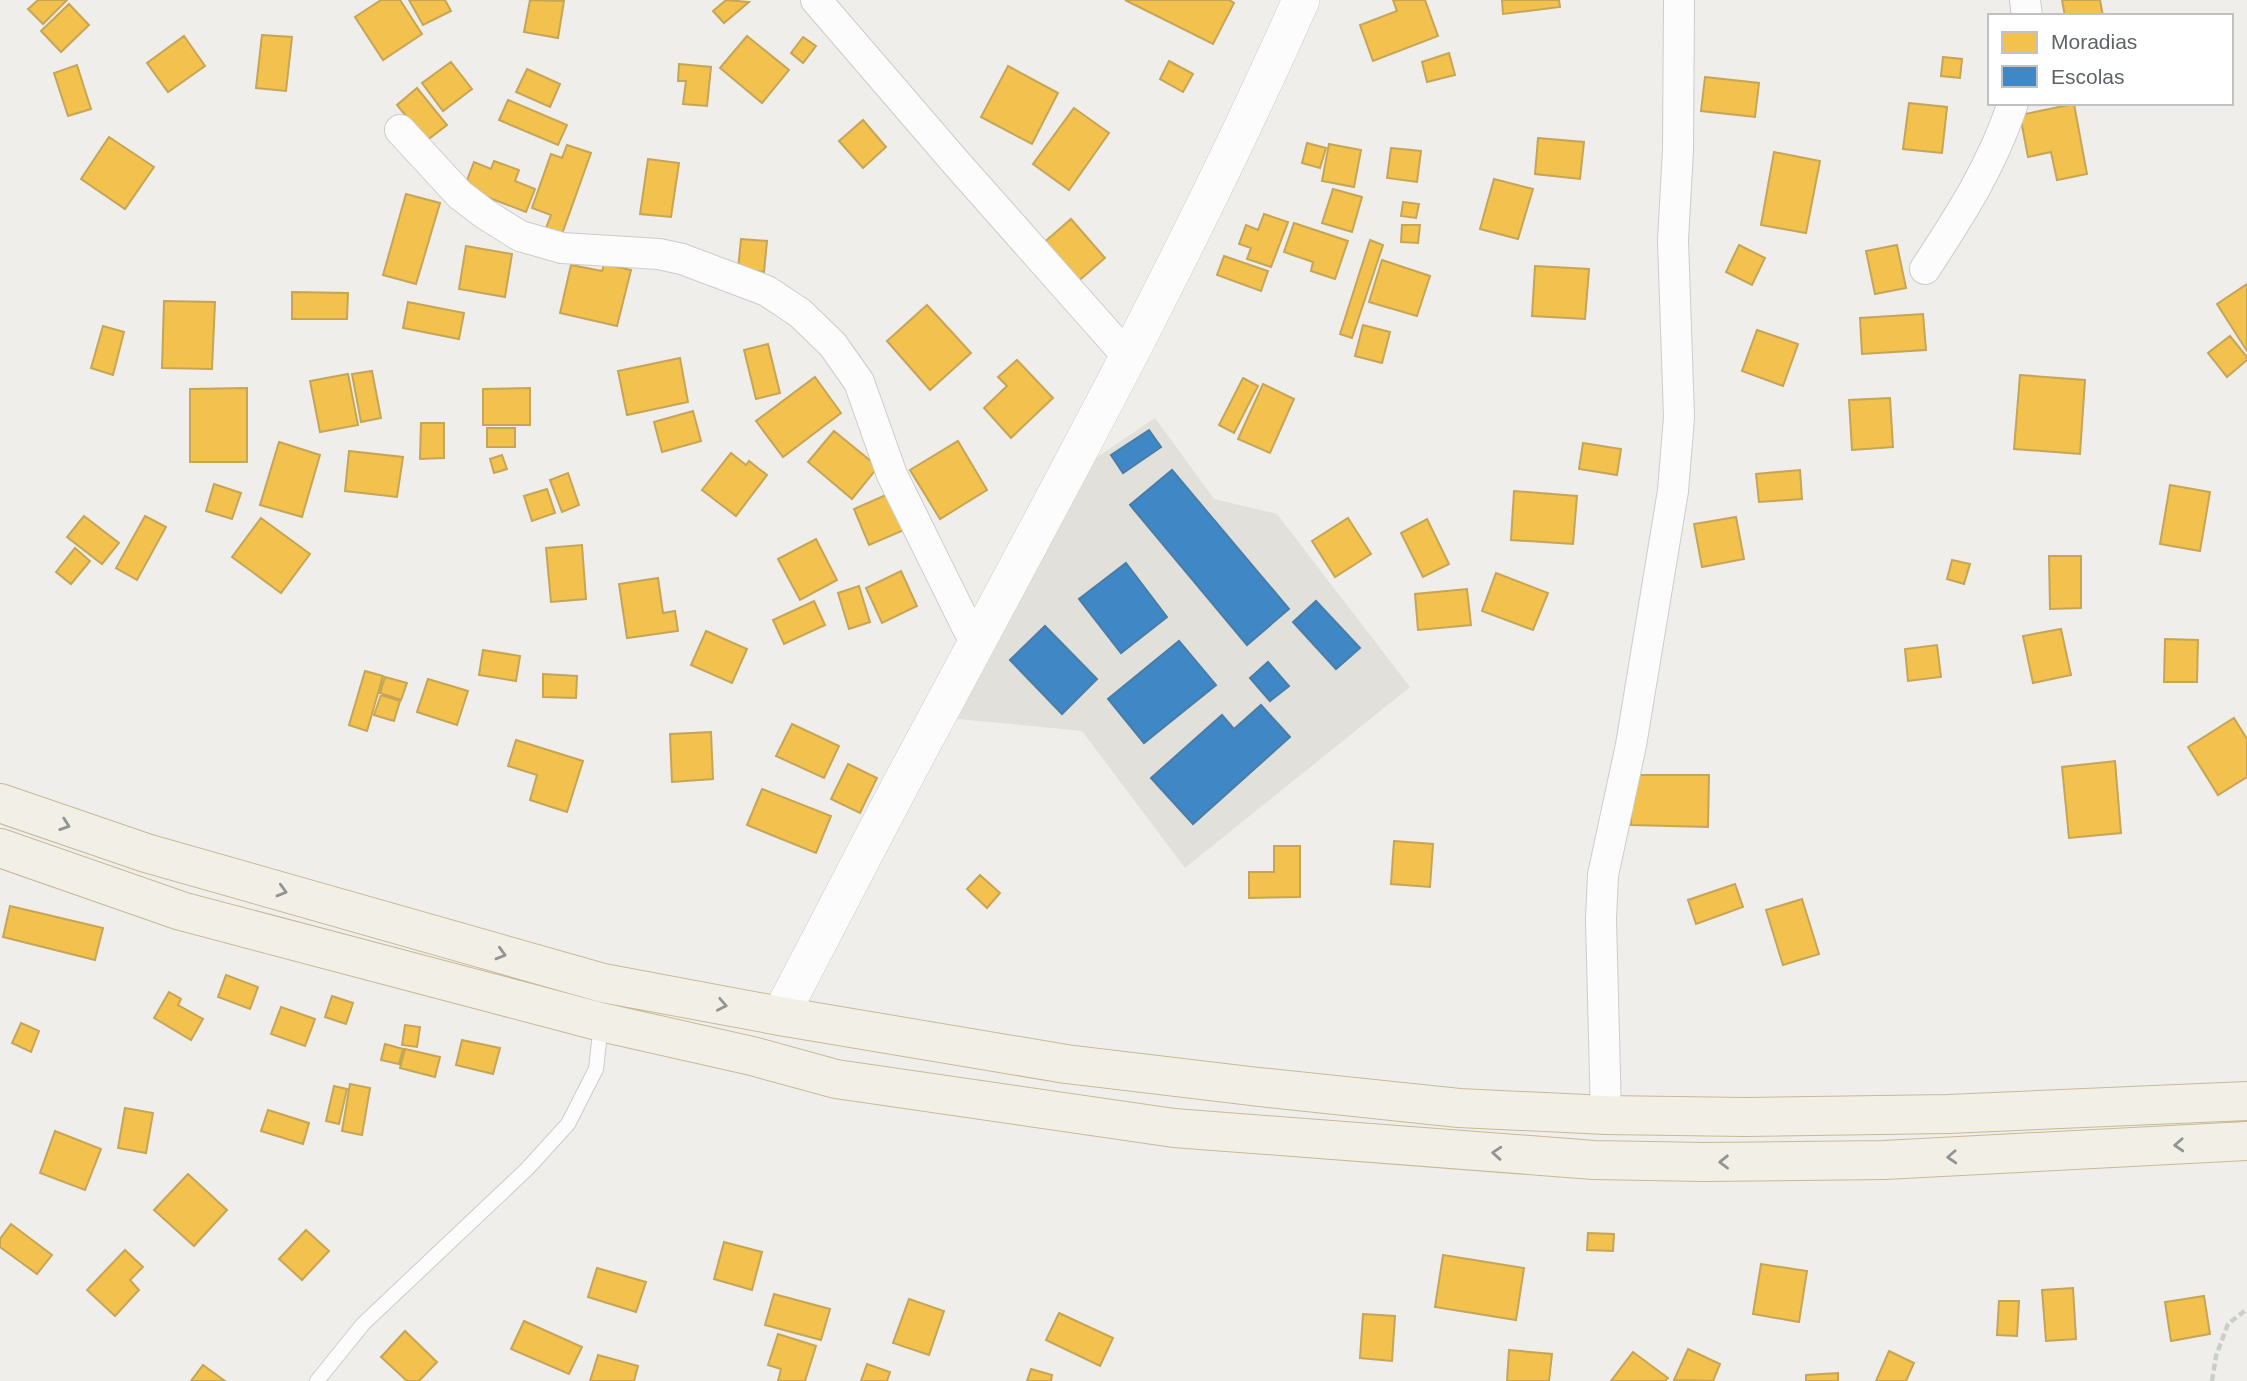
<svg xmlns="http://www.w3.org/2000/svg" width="2247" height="1381" font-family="Helvetica,sans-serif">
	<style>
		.education { fill: #e2e0da }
		.homes { fill: #f2c14e; stroke: #c6a556; stroke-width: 2 }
		.schools { fill: #3f88c5; stroke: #497da9; stroke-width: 2 }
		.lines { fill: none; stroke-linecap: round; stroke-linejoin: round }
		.service-casing { stroke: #cbcccc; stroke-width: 16 }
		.minor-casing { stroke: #cbcccc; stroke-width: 32 }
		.tertiary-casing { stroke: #cbcccc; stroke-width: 38 }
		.trunk-casing { stroke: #c8b996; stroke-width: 40 }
		.path { stroke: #cacfcc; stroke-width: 4.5; stroke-dasharray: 7 3.5; stroke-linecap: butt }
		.service { stroke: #fdfcfc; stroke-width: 14 }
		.minor { stroke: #fdfcfc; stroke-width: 30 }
		.tertiary { stroke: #fdfcfc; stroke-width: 37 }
		.trunk { stroke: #f2f0e6; stroke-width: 38 }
		.oneway { stroke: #929494 }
	</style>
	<rect width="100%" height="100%" fill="#efeeea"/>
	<!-- education -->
	<path class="education" d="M1155,418L1214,499L1277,514L1410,687L1185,868L1082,731L948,718L1084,466Z"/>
	<!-- homes -->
	<path class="homes" d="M38,0H67L43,24L28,9Z
		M381,0H400L422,34L383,60L355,17Z
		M409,0H445L451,11L423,25Z
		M530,0L564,1L558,38L524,32Z
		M726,0L749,2L724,23L713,11Z
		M1125,0H1229L1234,3L1213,44Z
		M1393,0H1425L1438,36L1373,61L1360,25L1397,11Z
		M1502,0H1559L1560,7L1503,14Z
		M2062,0H2100L2103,16H2065Z
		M69,4L89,25L61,52L41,31Z
		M262,35L292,37L286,91L256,88Z
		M184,36L205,66L168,92L147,63Z
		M747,36L789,70L762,103L720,68Z
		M803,37L816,46L803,63L791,53Z
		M1449,53L1455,75L1427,82L1422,62Z
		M1943,57L1962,59L1960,78L1941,76Z
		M1169,61L1193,74L1183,92L1160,79Z
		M451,62L472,89L443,111L422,83Z
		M679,64L711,67L707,106L683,104L686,81H678Z
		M77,65L91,109L68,116L54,73Z
		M1008,66L1058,93L1032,144L981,117Z
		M527,69L560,84L550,107L516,92Z
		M1705,77L1759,83L1755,117L1701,111Z
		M417,88L447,125L426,141L397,105Z
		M508,100L567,125L558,145L499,120Z
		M1909,103L1947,107L1942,153L1903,149Z
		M2074,104L2087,174L2057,180L2051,152L2028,157L2020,115Z
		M1074,108L1109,133L1069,190L1033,164Z
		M863,120L886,147L863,168L839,141Z
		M109,137L154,167L125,209L81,179Z
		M1538,138L1584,142L1580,179L1535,174Z
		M1307,143L1326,148L1320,168L1302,163Z
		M1329,144L1361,150L1354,187L1322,181Z
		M567,145L591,153L562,234L546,228L551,215L532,208L551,154L562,158Z
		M1391,148L1421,151L1417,182L1387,178Z
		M1774,152L1820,161L1806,233L1761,225Z
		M648,159L679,163L671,217L640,214Z
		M494,161L519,170L515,181L535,189L526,212L464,188L474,162L491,169Z
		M1494,179L1533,189L1518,239L1480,229Z
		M1333,189L1362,197L1352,232L1322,223Z
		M406,194L440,203L416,284L383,275Z
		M1403,202L1419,204L1416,218L1401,216Z
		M1264,214L1288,222L1271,267L1247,259L1251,248L1239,244L1246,225L1258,230Z
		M1071,219L1105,258L1075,284L1041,245Z
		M1294,223L1348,241L1335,279L1311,271L1313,262L1284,252Z
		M1402,225H1420L1418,243L1401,242Z
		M741,239L767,241L764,272L738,269Z
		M1370,240L1383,245L1352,338L1340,334Z
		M1739,245L1765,258L1752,285L1726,272Z
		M1897,245L1906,288L1875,294L1866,251Z
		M466,246L512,254L505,297L459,289Z
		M1224,256L1268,271L1261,291L1217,275Z
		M1382,260L1430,276L1417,316L1369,302Z
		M604,264L631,270L617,326L560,313L571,265L602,271Z
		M1535,266L1589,269L1585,319L1532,316Z
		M2247,284V351L2217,304Z
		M292,292L348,293L347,319H292Z
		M164,301L215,302L212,369L162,368Z
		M408,302L464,313L459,339L403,328Z
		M927,305L971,353L930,390L887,341Z
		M1923,314L1926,350L1862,354L1860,318Z
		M1363,325L1390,332L1382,363L1355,356Z
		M103,326L124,332L113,375L91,368Z
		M1757,330L1798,344L1783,386L1742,371Z
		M2230,336L2247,357V360L2227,377L2208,353Z
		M768,344L780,393L756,399L744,350Z
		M680,358L688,402L627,415L618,371Z
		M1017,360L1053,398L1011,438L984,408L1007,386L998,377Z
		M372,371L381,418L361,422L352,374Z
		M348,374L358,425L320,432L310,381Z
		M2020,375L2085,380L2080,454L2014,449Z
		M815,377L841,413L783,457L756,421Z
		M1243,378L1258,386L1234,433L1219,425Z
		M1263,384L1294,399L1270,453L1238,439Z
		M247,388V462H190V389Z
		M530,388V425H483V389Z
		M1890,398L1893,447L1852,450L1849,400Z
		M693,411L701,441L662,452L654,422Z
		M421,423H444V458L420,459Z
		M487,428H515V447H487Z
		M834,431L878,467L852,499L808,462Z
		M958,441L987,490L940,519L910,470Z
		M279,442L320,455L302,517L260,505Z
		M1583,443L1621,449L1617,475L1579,469Z
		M349,451L403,457L397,497L345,491Z
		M731,453L746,465L749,461L767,475L736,516L702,490Z
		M502,455L507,469L494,473L490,459Z
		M1800,470L1802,499L1759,502L1756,474Z
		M568,473L579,505L562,512L550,480Z
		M214,484L241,493L232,519L206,511Z
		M2170,485L2210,492L2200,551L2160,544Z
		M547,489L555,513L532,521L524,496Z
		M1514,491L1577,496L1573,544L1511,540Z
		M888,494L904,530L869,545L854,509Z
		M84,516L119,543L102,564L67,537Z
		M145,516L166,527L137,580L116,568Z
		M1736,517L1744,559L1702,567L1694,524Z
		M261,518L310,554L281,593L232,557Z
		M1348,518L1371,554L1335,577L1312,541Z
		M1427,519L1449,564L1423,577L1401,533Z
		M816,539L837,580L800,600L778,559Z
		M582,545L586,599L551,602L546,548Z
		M75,548L90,561L71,584L56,572Z
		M2049,556H2081V608L2050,609Z
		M1952,560L1970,564L1964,584L1947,579Z
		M901,571L917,606L882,623L866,588Z
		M1496,573L1548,593L1533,630L1482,611Z
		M658,578L663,613L675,611L678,631L627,638L619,584Z
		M859,586L870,622L849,629L838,593Z
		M1467,589L1471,625L1418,630L1415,594Z
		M814,601L825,625L784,644L773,620Z
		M2061,629L2071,675L2033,683L2023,636Z
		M706,631L747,649L732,683L691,665Z
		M2165,639L2198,640L2197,682H2164Z
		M1937,645L1941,677L1908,681L1905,649Z
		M483,650L520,656L516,681L479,675Z
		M365,671L383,676L367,731L349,725Z
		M543,674L577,676L576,698L543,697Z
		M385,677L407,683L401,700L380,693Z
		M428,679L468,691L457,725L417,712Z
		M381,695L400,701L394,721L374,715Z
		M2234,718L2247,739V777L2218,795L2188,747Z
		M792,724L839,746L824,778L776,756Z
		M711,732L713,779L672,782L670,734Z
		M516,740L583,761L567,812L530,800L537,775L508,766Z
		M2115,761L2121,833L2069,838L2062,767Z
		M848,764L877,778L860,813L831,799Z
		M1632,775H1709L1708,827L1631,825Z
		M762,789L831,816L816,853L747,825Z
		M1394,841L1433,844L1430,887L1391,884Z
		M1274,846H1300V897L1249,898V872H1274Z
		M980,875L1000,893L987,908L967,889Z
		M1735,884L1743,907L1696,924L1688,900Z
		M1802,899L1819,954L1783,965L1766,910Z
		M10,906L103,928L95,960L3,937Z
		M226,975L258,987L250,1009L218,997Z
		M169,992L181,999L178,1005L203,1019L191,1040L154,1018Z
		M332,996L353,1003L346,1024L325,1017Z
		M281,1007L315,1019L305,1046L271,1034Z
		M21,1023L39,1031L31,1052L12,1043Z
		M405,1025L420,1027L417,1047L402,1045Z
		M462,1040L500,1048L493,1074L456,1065Z
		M385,1044L403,1049L399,1064L381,1060Z
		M405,1049L440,1057L435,1077L400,1068Z
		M350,1084L370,1088L362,1135L342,1131Z
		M334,1086L347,1089L339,1124L326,1121Z
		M125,1108L153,1113L146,1153L118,1148Z
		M268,1110L309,1123L303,1144L261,1131Z
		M55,1131L101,1149L85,1190L40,1173Z
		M188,1174L227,1210L194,1246L154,1210Z
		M11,1224L52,1255L37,1274L0,1247V1239Z
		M306,1230L329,1251L302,1280L279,1259Z
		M1588,1233L1614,1234L1613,1251L1587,1250Z
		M724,1242L762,1252L752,1290L714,1279Z
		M125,1250L143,1267L130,1280L139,1290L115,1316L87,1290Z
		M1443,1255L1524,1268L1516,1320L1435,1307Z
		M1761,1264L1807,1271L1799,1322L1753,1314Z
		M597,1268L646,1282L636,1312L588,1297Z
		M2073,1288L2076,1339L2046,1341L2042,1290Z
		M774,1294L830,1309L821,1340L765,1325Z
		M2204,1296L2210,1334L2171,1341L2165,1302Z
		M909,1299L944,1311L929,1355L893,1343Z
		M1999,1301H2019L2017,1336L1997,1335Z
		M1059,1313L1113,1338L1100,1366L1046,1340Z
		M1363,1314L1395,1316L1392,1361L1360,1358Z
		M524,1321L582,1347L569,1374L511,1349Z
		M405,1331L437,1362L419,1381H407L381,1357Z
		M778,1334L816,1346L805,1381H778L781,1369L768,1365Z
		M1688,1349L1720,1364L1713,1381L1674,1380Z
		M1509,1350L1552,1354L1549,1381H1507Z
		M1889,1351L1914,1363L1906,1381H1876Z
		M1633,1352L1668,1378L1665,1381H1611Z
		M598,1355L638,1366L634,1381H590Z
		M867,1364L890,1372L887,1381H861Z
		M203,1365L225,1381H191Z
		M1031,1369L1052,1375L1051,1381H1027Z
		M1838,1373V1381H1806V1375Z"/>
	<!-- schools -->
	<path class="schools" d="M1149,430L1161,447L1123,473L1111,455Z
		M1172,470L1289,609L1247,645L1130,505Z
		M1126,563L1167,617L1121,653L1079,599Z
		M1316,601L1360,648L1336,669L1293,622Z
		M1045,626L1097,679L1062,714L1010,660Z
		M1179,641L1216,685L1144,743L1108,699Z
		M1268,662L1289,686L1270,701L1250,678Z
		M1261,705L1290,737L1193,824L1151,778L1222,715L1234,729Z"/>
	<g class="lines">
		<!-- service casing -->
		<g class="service-casing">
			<path id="service" d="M317,1381L363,1324L527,1169L568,1124L596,1069L601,1024"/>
		</g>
		<!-- minor casing -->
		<g class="minor-casing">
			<path id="minor" d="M816,0L958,165L1129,358
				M2025,0L2027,16
				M400,130L460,195L485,214L520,236L562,248L659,254L682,259L767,291L800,313L833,345L859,382L892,475L976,645
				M1925,269C1961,214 1992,166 2013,103
				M1606,1115L1601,919L1603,875L1631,745L1673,491L1679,417L1673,240L1678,150L1679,0"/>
		</g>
		<!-- tertiary casing -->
		<g class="tertiary-casing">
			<path id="tertiary" d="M780,1016C831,919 880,822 932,726C1060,487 1191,248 1301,0"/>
		</g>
		<!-- trunk casing -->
		<g class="trunk-casing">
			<path id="trunk" d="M0,803L146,853L603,983L780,1016L1066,1064L1259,1087L1459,1108L1606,1115L1745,1117L1948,1114L2247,1101
				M0,848L181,911L601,1022L752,1056L836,1079L1174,1128L1594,1160L1703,1162L1884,1160L2247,1141"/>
		</g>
		<!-- path -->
		<path class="path" d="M2212,1381L2216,1356L2228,1324L2247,1309"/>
		<!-- service -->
		<use href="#service" class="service"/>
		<!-- minor -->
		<use href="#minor" class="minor"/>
		<!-- tertiary -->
		<use href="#tertiary" class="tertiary"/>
		<!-- trunk -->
		<use href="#trunk" class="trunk"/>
	</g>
	<!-- one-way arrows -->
	<defs><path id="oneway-chevron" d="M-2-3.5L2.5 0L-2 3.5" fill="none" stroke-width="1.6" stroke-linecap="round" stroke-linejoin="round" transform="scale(1.75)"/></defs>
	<g class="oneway">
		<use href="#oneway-chevron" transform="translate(65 825) rotate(19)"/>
		<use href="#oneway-chevron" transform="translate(282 891) rotate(16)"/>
		<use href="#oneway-chevron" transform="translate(501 954) rotate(16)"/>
		<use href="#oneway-chevron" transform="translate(722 1005) rotate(11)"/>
		<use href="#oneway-chevron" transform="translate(2179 1145) rotate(177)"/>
		<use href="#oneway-chevron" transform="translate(1497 1153) rotate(-176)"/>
		<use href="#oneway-chevron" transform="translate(1952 1157) rotate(177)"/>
		<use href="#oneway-chevron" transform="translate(1724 1162) rotate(179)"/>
	</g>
	<!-- legend -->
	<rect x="1988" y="14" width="245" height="91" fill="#ffffff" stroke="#bfc1c3" stroke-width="2"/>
	<rect x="2002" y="32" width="35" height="21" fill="#f2c14e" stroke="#bfc1c3" stroke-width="2"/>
	<text x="2051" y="49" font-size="21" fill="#5f6368">Moradias</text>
	<rect x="2002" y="66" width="35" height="21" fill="#3f88c5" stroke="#bfc1c3" stroke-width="2"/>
	<text x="2051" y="84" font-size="21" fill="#5f6368">Escolas</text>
</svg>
